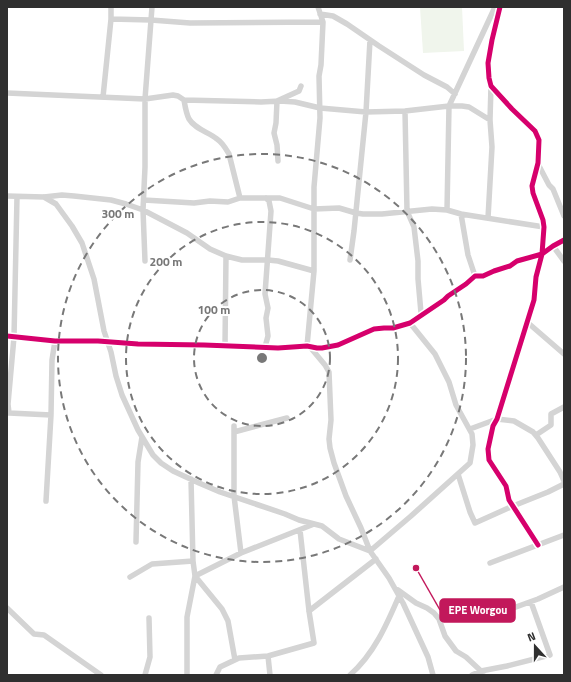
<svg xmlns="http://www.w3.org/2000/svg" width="571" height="682" font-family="'Titillium Web',sans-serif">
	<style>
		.green { fill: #f0f5ec }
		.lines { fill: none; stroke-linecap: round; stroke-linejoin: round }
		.minor { stroke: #d4d4d4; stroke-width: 5.5 }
		.cycleway-casing { stroke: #fff; stroke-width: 8 }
		.cycleway { stroke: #d6006c; stroke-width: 5 }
		.ring { fill: none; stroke: #787878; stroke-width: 2; stroke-dasharray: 7 5 }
		.centre { fill: #787878; stroke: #fff; stroke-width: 2 }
		.ring-label { font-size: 12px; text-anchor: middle; font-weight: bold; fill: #787878; stroke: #fff; stroke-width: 4; stroke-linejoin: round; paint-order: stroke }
		.leader { fill: none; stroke: #c2185b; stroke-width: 1.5 }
		.callout-dot { fill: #c2185b; stroke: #fff; stroke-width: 1.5 }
		.callout { fill: #c2185b; stroke: #c2185b; stroke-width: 1.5 }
		.callout-label { font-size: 11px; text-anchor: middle; font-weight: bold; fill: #fff }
	</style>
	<rect width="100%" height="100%" fill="#fff"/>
	<!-- green -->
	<path class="green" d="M420,7H462L464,51L423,53Z"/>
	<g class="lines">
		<!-- minor -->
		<path class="minor" d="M500,7L492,40L488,63L489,78L491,86L512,109L535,131L539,140L538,163L532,186L533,193L543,220L544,227L542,254L536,277L534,300L497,419L493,426L488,449L489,460L506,486L509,500L538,545
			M320,14L333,16L347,24L379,46L424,75L447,87L455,94
			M111,19L151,20L190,23L323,22
			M7,93L145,99L173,95L178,96L184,100L261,102L280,101L295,102L320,108L366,112L405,111L449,106H462L469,107L490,120
			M103,97L111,19V7
			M184,100C185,106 186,113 189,119C195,129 208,132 217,139C223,143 226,149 229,154L240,198H280L314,209L339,208L356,213L363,214H382L432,209L447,210L461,214L544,227
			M405,111L407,211L414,227L418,261V279L421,313L422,315
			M278,161L277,145L274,133L276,123L277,101L299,91L301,86
			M538,164L549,185L553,189L564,216
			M7,196L44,197L62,195L74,196L111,200L126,204L143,210L166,222L187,233L210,249L226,256L242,260H268L278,261L314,271
			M44,197L56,204L72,226L82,243L94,279L104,331L111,352L116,376L122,395L138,430L153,455L161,463L173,471L199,483L220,492L285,514L299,520L322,526L339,539L370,551
			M144,200L194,203L210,201L228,202L240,198
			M447,210L449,106L495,7
			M461,214L468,255L475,276
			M488,218L492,147L490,120L491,86
			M553,246L564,261
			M350,260L354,231L366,112L370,40
			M145,261L143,210L145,167V99L152,7
			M527,322L564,354
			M7,336L55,341H98L138,344L204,345L278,348L307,346L317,348H322L338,345L374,329L384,328H393L410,323L444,300L448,296L466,284L475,276H483L494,271L510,266L517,261L542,254L553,246L564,240
			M225,346L226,256
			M307,346L314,271V187L320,118L319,76L321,65L323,22L318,7
			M265,347L268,336L266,318L268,308L265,294L271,211L269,201L266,198
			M310,347L325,365L329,372L331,420L329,439L330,448L334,463L346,496L361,528L370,551L389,578L403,603L428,657L433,675
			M7,413H9L8,404L14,337L17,197
			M9,413L51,415
			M234,426V496L241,553
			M470,429L497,419L514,421L533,432L538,438L560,472L564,481
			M234,432L287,418
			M536,435L551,425V414L564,407
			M458,474L470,512L475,523L513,506L548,492L564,484
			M46,501L51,415L52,360L55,341
			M136,542L138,462L142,437
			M370,551L411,516L470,463L473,445L472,434L456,405L449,382L435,354L410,323
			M490,563L564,535
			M130,577L152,564L193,561
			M398,590L416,603L427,608L434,613L439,619L445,636L456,651L466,657L481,671L483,675
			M7,608L34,634L44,635L101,675
			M309,611L376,559
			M502,612L538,599L564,587
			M268,656L270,675
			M235,660L228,621L222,609L195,576L241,553L314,524
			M145,675L150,657L149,618
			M187,675V617L195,576L193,561L191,479
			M216,675L220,667L239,658L268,656L314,643L309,611L300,530
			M350,675C374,654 387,624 399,596
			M472,675L481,671L507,666L550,655L531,602"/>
		<!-- cycleway casing -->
		<g class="cycleway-casing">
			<path id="cycleway" d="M500,7L492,40L488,63L489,78L491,86L512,109L535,131L539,140L538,163L532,186L533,193L543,220L544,227L542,254L536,277L534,300L497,419L493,426L488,449L489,460L506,486L509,500L538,545
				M7,336L55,341H98L138,344L204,345L278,348L307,346L317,348H322L338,345L374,329L384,328H393L410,323L444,300L448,296L466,284L475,276H483L494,271L510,266L517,261L542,254L553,246L564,240"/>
		</g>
		<!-- cycleway -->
		<use href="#cycleway" class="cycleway"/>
	</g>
	<!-- distance rings -->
	<g class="ring">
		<circle cx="262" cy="358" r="68"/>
		<circle cx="262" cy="358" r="136"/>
		<circle cx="262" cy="358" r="204"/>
	</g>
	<circle cx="262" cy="358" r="6" class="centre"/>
	<g class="ring-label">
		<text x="118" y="218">300 m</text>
		<text x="166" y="266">200 m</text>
		<text x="214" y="314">100 m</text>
	</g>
	<!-- callouts -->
	<path class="leader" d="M416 568L440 610"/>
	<circle class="callout-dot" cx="416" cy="568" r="4"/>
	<rect class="callout" x="440" y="599" width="75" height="23" rx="4"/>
	<g class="callout-label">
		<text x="478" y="614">EPE Worgou</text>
	</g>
	<!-- border -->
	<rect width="571" height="682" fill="none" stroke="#2f2f2f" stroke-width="16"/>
	<!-- north arrow -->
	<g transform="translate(535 646) rotate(339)" stroke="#ffffff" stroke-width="3" paint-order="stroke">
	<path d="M0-3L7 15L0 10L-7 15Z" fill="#2f2f2f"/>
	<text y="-6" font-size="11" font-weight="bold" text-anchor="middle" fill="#2f2f2f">N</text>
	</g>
</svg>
